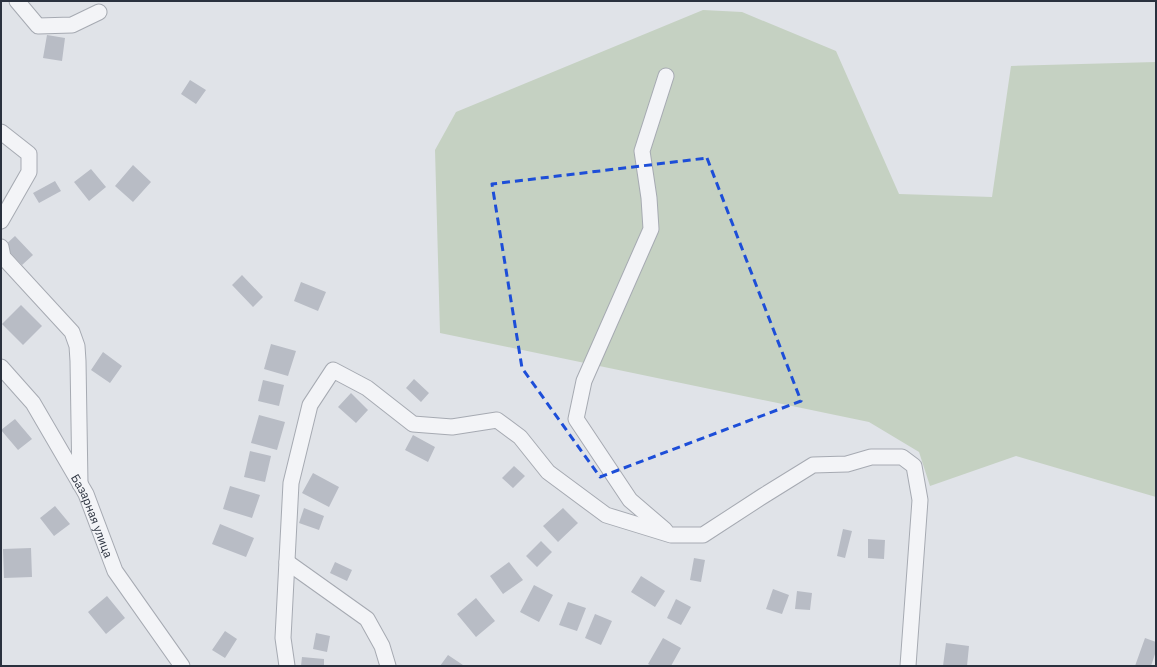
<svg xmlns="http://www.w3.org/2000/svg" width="1157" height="667" font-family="'IBM Plex Sans',sans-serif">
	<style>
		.green { fill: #c5d1c2 }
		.building { fill: #b8bcc5 }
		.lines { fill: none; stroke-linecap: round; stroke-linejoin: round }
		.minor-casing { stroke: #a6aab2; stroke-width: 17 }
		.minor { stroke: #f3f4f7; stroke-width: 15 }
		.marked { fill: none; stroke: #1d4ed8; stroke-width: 3; stroke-dasharray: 8 5; stroke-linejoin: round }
		.labels { text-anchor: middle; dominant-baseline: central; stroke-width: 3; stroke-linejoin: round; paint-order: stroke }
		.street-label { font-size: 12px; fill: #2a313e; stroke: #f0f2f6 }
	</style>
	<rect width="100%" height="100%" fill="#e0e3e8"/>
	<!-- green -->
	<path class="green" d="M703,10L742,12L836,51L899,194L992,197L1011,66L1156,62V497L1016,456L930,486L919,452L869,422L440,333L435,150L456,112Z"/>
	<!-- building -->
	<path class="building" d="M47,35L65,38L62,61L43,58Z
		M190,80L206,90L196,104L181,94Z
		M133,165L151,182L133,202L115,186Z
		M91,169L106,187L89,201L74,182Z
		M55,181L61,191L39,203L33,193Z
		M15,236L33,255L22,265L4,246Z
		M242,275L263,297L253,307L232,285Z
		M301,282L326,292L318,311L294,301Z
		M21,305L42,326L23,345L2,324Z
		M271,344L296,351L288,376L264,369Z
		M103,352L122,366L110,383L91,370Z
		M414,379L429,393L421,402L406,388Z
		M263,380L284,385L279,406L258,401Z
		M351,393L368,410L356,423L338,407Z
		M259,415L285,422L277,450L251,443Z
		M15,419L32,439L18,450L1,430Z
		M413,435L435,447L428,462L405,450Z
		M250,451L271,456L265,482L244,477Z
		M514,466L525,476L513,488L502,478Z
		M313,473L339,487L329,507L302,493Z
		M230,486L260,495L252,518L223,509Z
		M55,506L70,524L54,536L40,518Z
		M304,508L324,516L319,530L299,523Z
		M563,508L578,523L558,542L543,526Z
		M220,524L254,538L246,557L212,544Z
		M843,529L852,531L845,558L837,556Z
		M868,539L885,540L884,559L868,558Z
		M541,541L552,552L537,567L526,556Z
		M31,548L32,577L4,578L3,549Z
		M694,558L705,560L701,582L690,580Z
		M335,562L352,570L347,581L330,573Z
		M509,562L523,580L503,594L490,576Z
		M641,576L665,591L655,607L631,592Z
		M534,585L553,595L539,622L520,612Z
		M773,589L789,595L782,614L766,609Z
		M797,591L812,593L810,610L795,609Z
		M107,596L125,618L106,634L88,612Z
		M476,598L495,621L476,637L457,614Z
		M676,599L691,607L681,625L667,618Z
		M568,602L586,608L577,631L559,625Z
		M595,614L612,621L601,645L585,638Z
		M225,631L237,639L225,658L212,650Z
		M316,633L330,636L327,652L313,649Z
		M663,638L681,648L671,666H652L648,664Z
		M1145,638L1156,642V651L1151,666H1135Z
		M946,643L969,646L967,666H943Z
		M448,655L463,665L462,666H440Z
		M302,657L324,659V666H301Z"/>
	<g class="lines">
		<!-- minor casing -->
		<g class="minor-casing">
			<g id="minor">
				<path d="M17,1L38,26L72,25L99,12"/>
				<path d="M1,132L29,154V172L1,221"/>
				<path d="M1,247L3,257L72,332L77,346L78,361L80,484"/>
				<path id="s1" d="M1,367L33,403L86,494L115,571L182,666"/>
				<path d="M665,530L630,500L576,419L584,381L651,229L649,198L642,151L666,76"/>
				<path d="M287,562L367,619L382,646L388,666"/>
				<path d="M287,666L283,638L291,483L310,405L333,370L367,388L413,424L452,427L497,420L520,437L548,472L606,515L671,535H703L763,496L813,465L847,464L871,457H902L914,466L920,500L908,666"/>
			</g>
		</g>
		<!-- minor -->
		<use href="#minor" class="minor"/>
	</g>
	<!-- marked area -->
	<path class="marked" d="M707,158L801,401L600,477L522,368L492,184Z"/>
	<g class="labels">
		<!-- street labels -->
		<g class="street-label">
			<text stroke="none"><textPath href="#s1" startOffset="176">Базарная улица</textPath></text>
		</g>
	</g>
	<!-- border -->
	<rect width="1157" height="667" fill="none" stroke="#2a313e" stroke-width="4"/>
</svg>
